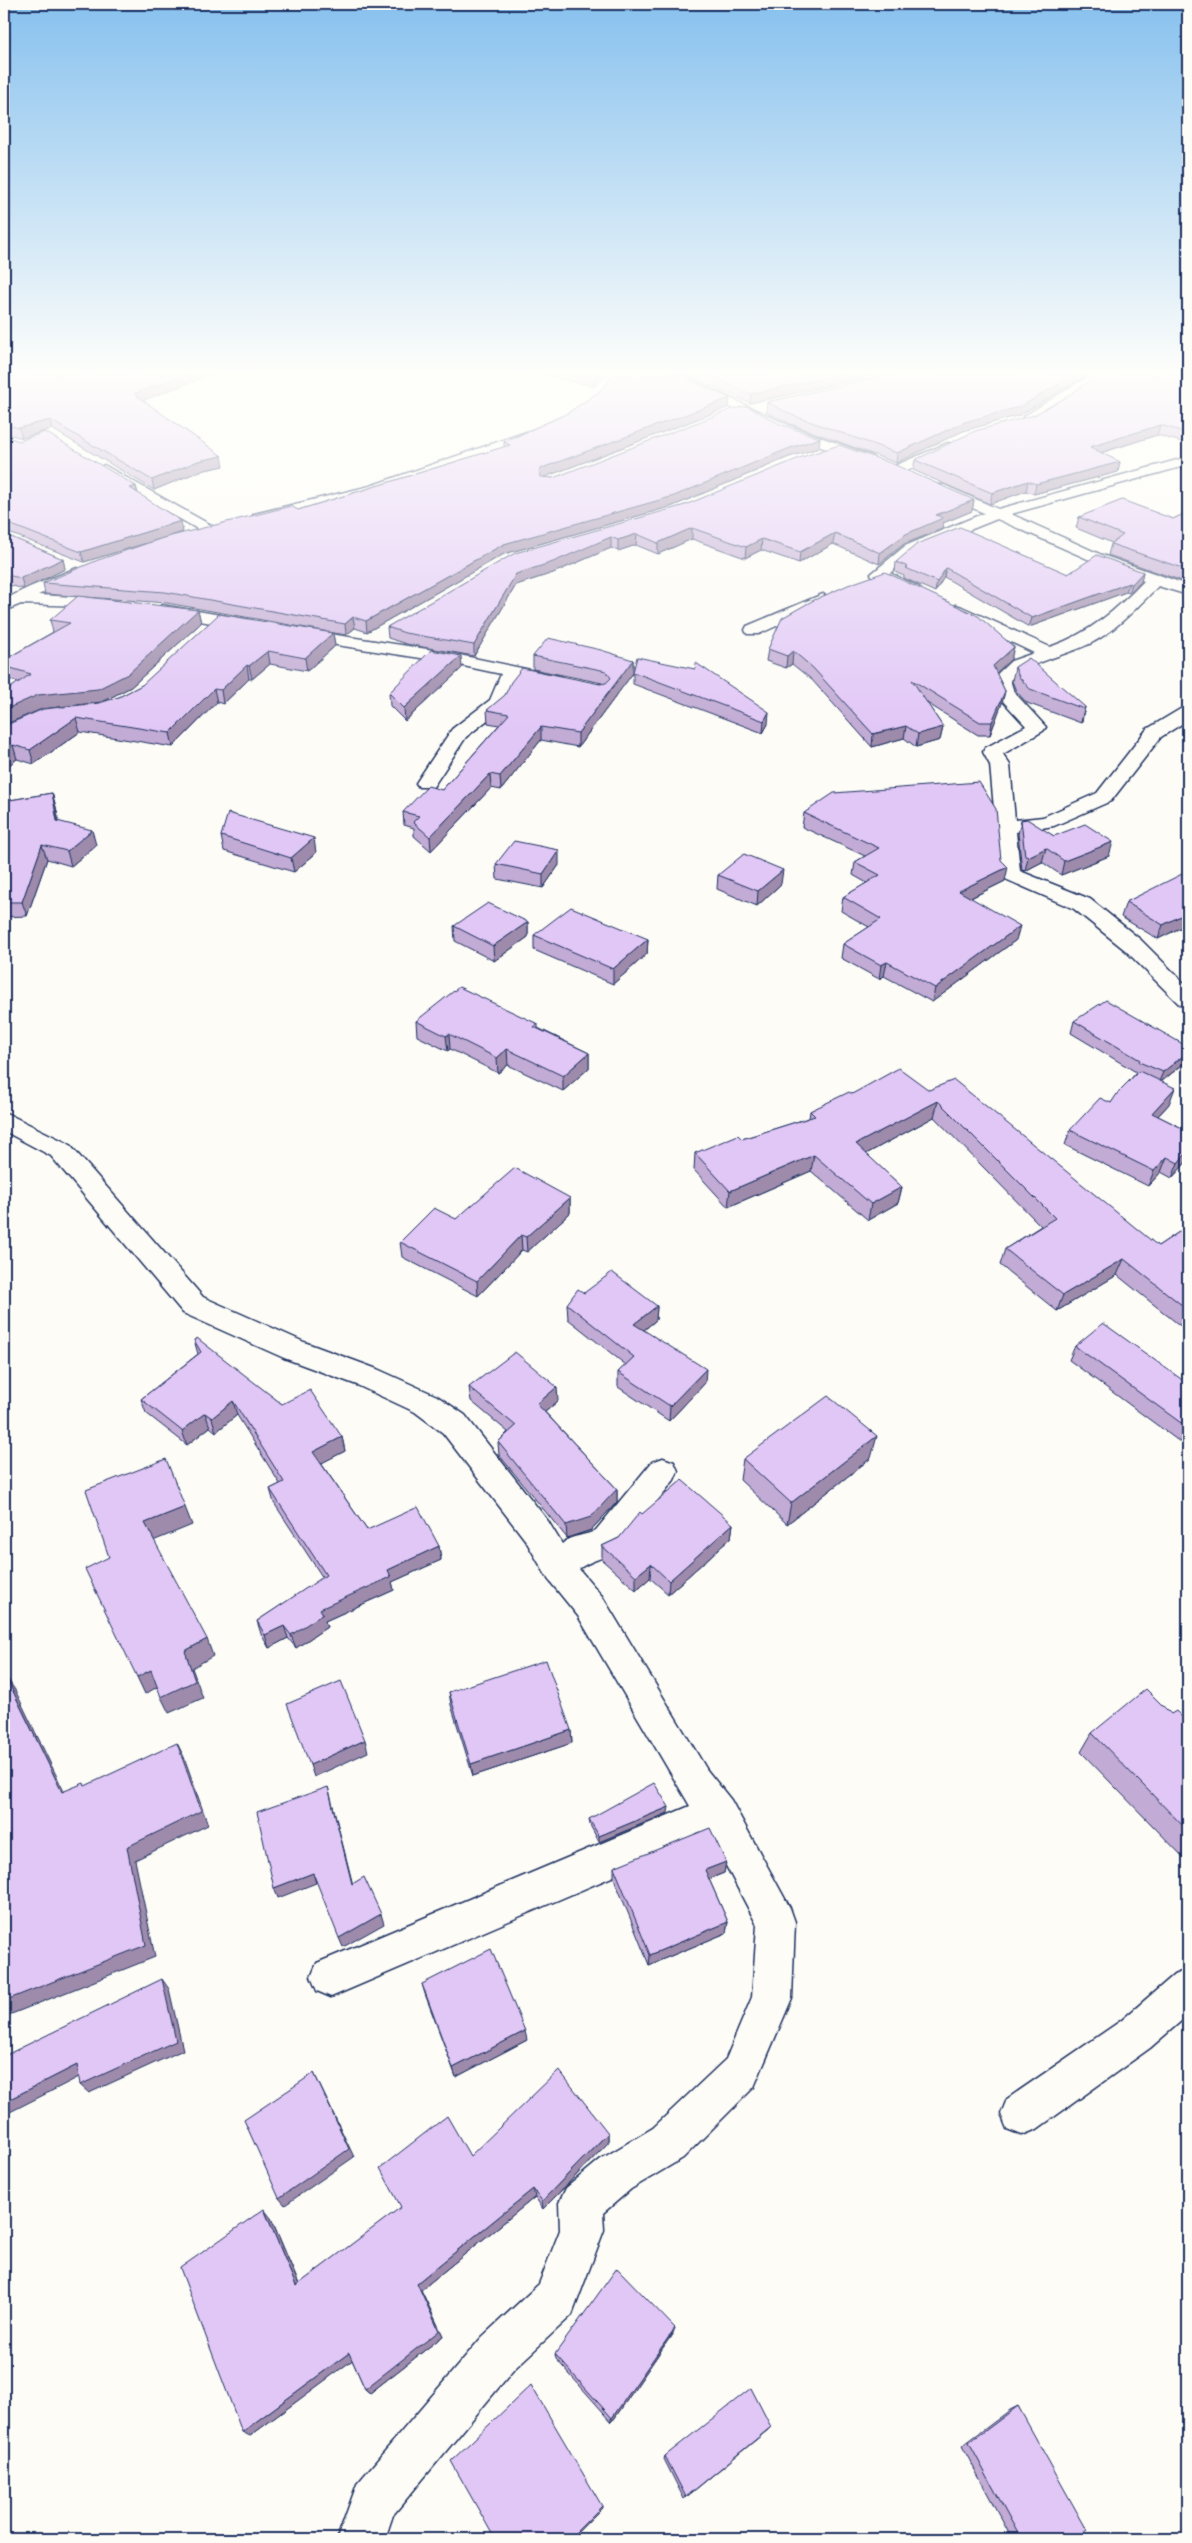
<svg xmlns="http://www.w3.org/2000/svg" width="1192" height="2543" font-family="Caveat,sans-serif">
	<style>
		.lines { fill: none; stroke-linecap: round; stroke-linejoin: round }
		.street-casing { stroke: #1b2f5e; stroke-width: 3 }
		.street { fill: #fdfcf7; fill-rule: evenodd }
		.wall { fill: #c2abd4; stroke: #1b2f5e }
		.shaded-wall { fill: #9e8bac; stroke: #1b2f5e }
		.building { fill: #e1c7f6; stroke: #1b2f5e }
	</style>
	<rect width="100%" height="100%" fill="#fdfcf7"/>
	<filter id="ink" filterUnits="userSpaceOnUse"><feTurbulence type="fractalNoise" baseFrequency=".02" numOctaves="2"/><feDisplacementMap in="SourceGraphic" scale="10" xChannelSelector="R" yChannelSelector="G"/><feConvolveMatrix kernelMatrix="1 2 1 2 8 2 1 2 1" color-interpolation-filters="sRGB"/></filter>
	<g filter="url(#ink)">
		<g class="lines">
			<!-- street casing -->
			<g class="street-casing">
				<path id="street" d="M663,374H679L790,426L872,456L874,459L867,463L862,462L780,432Z
					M1092,374H1106C1097,386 1039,423 1025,420L1023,417Z
					M538,428L543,429L545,432L543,435L380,492L259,521L252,517L254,514L370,486Z
					M948,443L953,444L955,447L953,450L902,473H892L890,470L892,467Z
					M1188,457V465L1011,514L1102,555L1188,585V595L1158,586C1140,605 1111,635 1087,645C1061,657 1032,661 1010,680L1014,692L1046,727L1043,731L1003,754L1010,765L1015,820L1043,817L1097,793L1147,729L1182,708L1188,707V720L1161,737L1111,801L1054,826L1016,832L1020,871L1090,899L1141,940L1188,987V1007L1180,1005L1125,950L1074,909L1003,878L1000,874L990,765L983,752L985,748L1026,726L1000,698L992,679L1011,661L1034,653L950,613L948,610L956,605L962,607L1050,647C1090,633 1115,611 1144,581L1092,561L997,519L915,552L890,573L919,587L921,590L919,593H907L873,577L871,574L905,546L984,513L934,491L932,488L934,485H944L998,509Z
					M104,465L216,528L219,531L211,536L206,534L99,472L97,469Z
					M77,568L83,570L85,573L83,576L38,595L109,599L115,601L117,604L115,607L21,604L4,611V600L27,588Z
					M823,594L831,599L829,602L759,634H747L745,630L747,626Z
					M162,605L250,620L258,625L250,630L156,613L154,610Z
					M297,629L440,651L555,675L561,676L564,680L561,684L555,685L517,677L504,707L466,737L433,787H419L416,783L452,729L490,700L501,674L440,661L291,638L289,634L291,630Z
					M4,1112L69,1144L203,1297L304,1342L377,1369L437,1396L465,1415L548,1521L562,1544C572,1534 585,1537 596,1530L652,1462L663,1458L674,1462L678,1471L674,1480L618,1550C606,1558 588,1561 579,1569L602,1596L707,1770L731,1800L790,1908L795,1922L792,1998L754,2087L683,2158L631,2189L603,2213L604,2230L572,2315L514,2369L393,2515L385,2539H337L357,2484L482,2337L539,2284L560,2230L559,2203L566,2188L601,2159L653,2128L726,2059L752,1997L757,1925L710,1835L331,1997L317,1991L311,1977L317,1963L690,1806L578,1616L548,1579L526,1541L443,1433L415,1412L357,1385L284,1358L183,1313L51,1156L4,1131Z
					M1188,1969V2015L1150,2048L1037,2129L1022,2135L1007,2129L1001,2114L1007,2099L1122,2020L1174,1975Z"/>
			</g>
			<!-- street -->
			<use href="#street" class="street"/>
		</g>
		<!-- wall -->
		<path class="wall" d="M4,374H212L143,400L224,466L200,471L154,490L52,429L22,438L4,433Z
			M540,374H607L594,386Z
			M683,374H882L750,403Z
			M893,374H1089L1020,415L963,431L896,463L791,424L766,412L767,402Z
			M1188,374V444L1157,435L1101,453L1120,462L1118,472L1034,494L1026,491L990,504L913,470L915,460L1034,415L1065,398Z
			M600,391L730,398L729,407L545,477L553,478L819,448L789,457L673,506L504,554L367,632L355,628L346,635L167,603L45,594L43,583L298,510L504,447V442L568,413Z
			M4,436L136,486L138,493L183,532L84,562L4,531Z
			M974,500L972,511L943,523L942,529L904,544L879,564L833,544L799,563L761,550L745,558L692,539L658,554L636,545L618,551L611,548L553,573L516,585L474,656L406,644L388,638L387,627L685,505Z
			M1188,512V583L1108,555L1111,544L1112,543L1076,528L1079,517L1173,519Z
			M4,534L63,559L65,569L24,589L9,585L4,589Z
			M896,562L1068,574L1143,572L1141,582L1129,593L1126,592L1029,627L944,577L935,592L904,578V576L895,572Z
			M198,610L201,623L131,687L102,702L42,709L18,682L4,678V660L53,632L50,620Z
			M333,633L335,646L307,671L270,664L252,679H249L223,704L217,702L173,747L80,732L34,764L17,759L4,769V726L99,703L119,697L142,685Z
			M1014,647L1011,659L996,673L1005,691L1002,703L990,735H978L927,703L943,727L940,740L916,747L904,738L872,747L812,680L792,664L786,668L766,661L768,649Z
			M533,656L633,660V673L578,747L541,740L501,790L491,788L431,851L414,836V828L404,825L403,812L442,790L499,725L488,723L487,710L602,683L533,669Z
			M1015,667L1085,707L1081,723L1027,703L1016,691L1012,681Z
			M462,668L405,721L390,706L389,693Z
			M695,669L768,724L763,733L633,684V672Z
			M52,793L56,807L59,822L96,845L71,866L47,859L27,916L4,917V801Z
			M804,813L1001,860L1005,881L971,898L1016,940L932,1002L884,976L879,979L841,958L843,944L869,927L841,911L843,897L867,883L853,875L855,862L865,856L802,827Z
			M1021,820L1054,836L1109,856L1061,875L1042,862L1025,871L1022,870L1018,834Z
			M221,836L316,853L294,872L224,851Z
			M496,864L559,865L543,888L497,879Z
			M1188,874V924L1158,939L1121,917L1126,902Z
			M718,875L781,884L757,906L717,889Z
			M528,922V937L494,961L455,941L454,926Z
			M534,935L648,939L647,954L613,984L534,950Z
			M416,1021L538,1024V1028L589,1053V1068L563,1091L508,1065L498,1073L450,1049L448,1051L417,1036Z
			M1074,1021L1187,1061L1161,1082L1169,1104L1158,1116L1188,1131V1160L1172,1178L1161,1172L1148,1186L1065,1145L1070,1130L1111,1103L1135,1074L1136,1072L1071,1033Z
			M929,1090L1158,1246L1188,1226V1332L1117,1275L1057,1311L1000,1265L1005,1249L1041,1226L934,1117L866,1154L902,1187L898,1203L868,1220L811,1171L728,1207L694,1170L695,1153L742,1139L809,1118L810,1111L852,1094Z
			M570,1198V1213L527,1252L522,1250L478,1296L402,1257L400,1242L456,1219Z
			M567,1304L657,1306L656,1320L644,1330L705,1383L669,1421L618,1387V1372L626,1365L568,1319Z
			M194,1340L282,1404L342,1437L345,1451L321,1463L367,1530L439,1546L441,1560L392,1582L394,1590L325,1621L327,1627L296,1648L288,1638L269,1648L261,1634L257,1621L323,1578L274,1503L270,1489L280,1484L237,1415L216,1432L210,1427L187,1445L146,1413L141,1399L198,1354Z
			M1075,1346L1188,1384V1448L1069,1360Z
			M469,1387L558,1401L545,1412L617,1489V1502L591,1530L567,1538L499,1455L498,1442L508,1432L471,1401Z
			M871,1458L787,1524L740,1480L743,1459Z
			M642,1514L733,1524L731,1538L668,1594L650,1578L636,1590L602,1560V1546L619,1538Z
			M449,1692L571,1730L572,1743L473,1776L451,1705Z
			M1171,1714L1188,1723V1862L1081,1752L1092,1733Z
			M668,1813L599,1842L590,1825L589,1819Z
			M726,1862L724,1873L709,1879L728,1922L726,1933L649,1965L614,1878V1867Z
			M422,1984L527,2040L456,2077L425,1994Z
			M608,2133V2143L543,2209L535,2197L421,2290L443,2336L370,2393L365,2389L352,2360L250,2436L271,2218L299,2284L470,2156Z
			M673,2333L612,2422L556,2359L555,2354Z
			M1018,2406L1075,2539H1012L962,2446L1010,2410Z
			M771,2427L768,2430L684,2499L664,2459L665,2456Z"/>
		<!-- shaded-wall -->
		<path class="shaded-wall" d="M186,374H212L136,403L134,394Z
			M597,374H607L594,386V377Z
			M842,374H882L750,403L751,394Z
			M1075,374H1089L1020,415L963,431L896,463L897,453L965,422Z
			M730,398L729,407L542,478L539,482V472L542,468Z
			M50,420L52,429L22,438L19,428Z
			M1160,425L1157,435L1087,457L1090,447Z
			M820,438L819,448L789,457L673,506L504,554L367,632L366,621L504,544L790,448Z
			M222,456L224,466L200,471L154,490L152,480L198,461Z
			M1120,462L1118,472L1034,494L1036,484Z
			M1028,481L1026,491L990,504L992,493Z
			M136,486L138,496L130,488Z
			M974,500L972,511L943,523L942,529L904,544L879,564L880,553L906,534L936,515Z
			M181,521L183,532L84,562L81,552Z
			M692,528V539L658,554V543Z
			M835,533L833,544L799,563L800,552Z
			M637,534L636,545L618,551V540Z
			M611,537V548L553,573L516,585L474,656V645L516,574Z
			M762,539L761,550L745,558L746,547Z
			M63,559L65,569L24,589L21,578Z
			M946,568L944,577L935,592L937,582Z
			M1143,572L1141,582L1129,593L1132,584Z
			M6,575L9,585L4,589V576Z
			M1129,583L1126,592L1029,627L1032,618Z
			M198,610L201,623L131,687L102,702L42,709L4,725V710Z
			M353,617L355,628L346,635L345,624Z
			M333,633L335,646L307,671L305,658Z
			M1014,647L1011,659L990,679L993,666Z
			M268,651L270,664L252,679L249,666Z
			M793,651L792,664L786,668L787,656Z
			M461,656L462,668L405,721L404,708Z
			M633,660V673L578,747V733Z
			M247,665L249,679L223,704L221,690Z
			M214,689L217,702L173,747L170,733Z
			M1005,691L1002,703L990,735L992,722Z
			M1085,707L1082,721L1081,723L1084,709Z
			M769,712L768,724L763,733L764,721Z
			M76,718L80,732L34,764L30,750Z
			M906,726L904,738L872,747L873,734Z
			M541,727V740L501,790L500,776Z
			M943,727L940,740L916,747L918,734Z
			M13,745L17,759L4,769V752Z
			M490,774L491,788L431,851L430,837Z
			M52,793L56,807L61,836L57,821Z
			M92,830L96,845L71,866L67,851Z
			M314,838L316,853L294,872L291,858Z
			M1113,842L1109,856L1061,875L1064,861Z
			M42,845L47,859L27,916L22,902Z
			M1046,848L1042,862L1025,871L1028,857Z
			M559,850V865L543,888V874Z
			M1008,867L1005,881L956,905L959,891Z
			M783,870L781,884L757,906L758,891Z
			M1188,912V924L1158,939L1163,925Z
			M528,922V937L494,961L493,946Z
			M1020,926L1016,940L932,1002L935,988Z
			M648,939L647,954L613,984V969Z
			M887,962L884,976L879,979L881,965Z
			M449,1034L450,1049L448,1051L446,1036Z
			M507,1049L508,1065L498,1073L497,1058Z
			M1188,1052V1059L1187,1061L1158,1084L1163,1072Z
			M589,1053V1068L563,1091V1076Z
			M1175,1088L1169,1104L1146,1129L1152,1113Z
			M938,1101L934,1117L853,1161L856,1144Z
			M1188,1151V1160L1172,1178L1178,1163Z
			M814,1155L811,1171L728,1207L730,1191Z
			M1167,1157L1161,1172L1148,1186L1154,1171Z
			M902,1187L898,1203L868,1220L871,1204Z
			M570,1198V1213L527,1252L526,1237Z
			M521,1235L522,1250L478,1296L477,1281Z
			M1124,1259L1117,1275L1057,1311L1063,1295Z
			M657,1306L656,1320L633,1339L634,1324Z
			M706,1369L705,1383L669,1421L670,1406Z
			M557,1387L558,1401L538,1418L537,1404Z
			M233,1401L237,1415L216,1432L212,1418Z
			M205,1413L210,1427L187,1445L182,1431Z
			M877,1436L871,1458L787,1524L791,1503Z
			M342,1437L345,1451L316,1466L313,1452Z
			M617,1489V1502L591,1530L567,1538L566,1525Z
			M185,1507L192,1525L153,1541L145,1523Z
			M733,1524L731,1538L668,1594L669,1581Z
			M439,1546L441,1560L392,1582L394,1590L325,1621L327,1627L296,1648L291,1635L320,1609L388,1570Z
			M651,1564L650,1578L636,1590V1576Z
			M284,1626L288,1638L269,1648L265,1635Z
			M207,1639L213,1656L192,1668L203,1698L169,1713L161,1697L185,1651Z
			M151,1670L159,1686L145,1694L137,1677Z
			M5,1675L15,1690L71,1806L62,1792Z
			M571,1730L572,1743L473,1776L471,1764Z
			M365,1740L368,1752L314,1777L310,1765Z
			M177,1743L184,1757L208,1825L135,1860L155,1957L4,2017V2001L127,1847Z
			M328,1787L331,1798L355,1893L352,1884Z
			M669,1807L668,1813L599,1842V1836Z
			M726,1862L724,1873L703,1881L705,1870Z
			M313,1873L316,1883L278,1898L274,1888Z
			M381,1914L384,1924L343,1947L339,1938Z
			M728,1922L726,1933L649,1965L650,1955Z
			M162,1979L169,1989L183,2050L89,2093L80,2085Z
			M525,2031L527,2040L456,2077L453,2068Z
			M77,2065L85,2074L4,2115V2102Z
			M314,2073L354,2157L285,2205L279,2198Z
			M608,2133V2143L543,2209L542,2201Z
			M533,2189L535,2197L421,2290L443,2336L370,2393L365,2389L417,2283Z
			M264,2209L271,2218L302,2292L296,2286Z
			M675,2328L673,2333L612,2422V2418Z
			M349,2353L354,2359L250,2436L242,2432Z
			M4,2447L10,2487L4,2491Z
			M602,2506V2508L571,2539H569Z"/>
		<!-- building -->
		<path class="building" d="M4,374H186L134,394L222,456L198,461L152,480L50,420L19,428L4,424Z
			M581,374H597L594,377Z
			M615,374H674L730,398L542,468L539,472L541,477L553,478L732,409L747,406L780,424L820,438L790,448L674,496L504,544L366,621L353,617L345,624L165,592L43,583L98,560L163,538L291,506L298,510L510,445L504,442L568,413L600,391Z
			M705,374H842L751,394Z
			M893,374H1075L1022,406L965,422L897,453L792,415L767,402Z
			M1099,374H1188V433L1160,425L1090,447L1120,462L1036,484L1028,481L992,493L915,460L975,431L1034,415L1065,398Z
			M45,432L136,486L130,488L181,521L81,552L4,522V436L19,441Z
			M839,445L893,464L974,500L936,515L943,518L906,534L880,553L835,533L800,552L762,539L746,547L692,528L658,543L637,534L618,540L611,537L553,562L516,574L474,645L405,633L387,627L515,553L685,505L802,457Z
			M1122,500L1173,519L1188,512V570L1111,544L1123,535L1079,517Z
			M960,527L1068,574L1097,555L1143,572L1132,584L1129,583L1032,618L946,568L937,582L906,568L908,567L896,562L917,544Z
			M4,534L63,559L21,578L6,575L4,576Z
			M885,572L978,616L1014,647L993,666L1005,691L992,722H980L912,680L943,727L918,734L906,726L873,734L813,668L793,651L787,656L768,649L782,618L812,601L848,585Z
			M78,596L198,610L128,674L98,689L38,695L4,710V692L31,674L4,666V660L70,623L50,620Z
			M219,614L333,633L305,658L268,651L249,666L247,665L221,690L214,689L170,733L76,718L30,750L13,745L4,752V726L43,709L99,703L119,697L142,685Z
			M548,638L601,650L633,660L578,733L541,727L500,776L490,774L430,837L413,822L419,816L403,812L428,786L442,790L509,714L487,710L505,695L511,682L522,668L600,684L606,683L611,678L606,671L533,656Z
			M431,650L461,656L404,708L389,693Z
			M637,657L695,669L696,663L769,712L764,721L633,672Z
			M1029,658L1085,707L1084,709L1030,689L1019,677L1015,667Z
			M979,782L996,809L1001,860L1008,867L959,891L1020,926L935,988L887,962L881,965L843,944L881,919L843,897L880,875L855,862L879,848L804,813L834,793Z
			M52,793L57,821L92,830L67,851L42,845L22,902H4V801Z
			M228,813L314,838L291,858L221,836Z
			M1027,819L1054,836L1085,824L1113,842L1064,861L1046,848L1028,857L1025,856L1021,820Z
			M514,841L559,850L543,874L496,864Z
			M744,854L783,870L758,891L718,875Z
			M1186,872L1188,874V912L1163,925L1126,902Z
			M488,903L528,922L493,946L454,926Z
			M571,907L648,939L613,969L534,935Z
			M459,987L538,1024L534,1027L589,1053L563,1076L507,1049L497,1058L449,1034L446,1036L416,1021Z
			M1106,1000L1188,1047V1052L1163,1072L1139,1062L1140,1060L1074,1021Z
			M899,1068L929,1090L954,1080L1158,1246L1188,1226V1310L1124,1259L1063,1295L1005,1249L1055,1218L938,1101L856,1144L902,1187L871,1204L814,1155L730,1191L695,1153L738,1135L742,1139L815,1116L810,1111L849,1092L852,1094Z
			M1139,1071L1175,1088L1152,1113L1188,1131V1151L1178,1163L1167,1157L1154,1171L1070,1130L1100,1098L1111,1103L1119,1091Z
			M515,1168L570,1198L526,1237L521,1235L477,1281L400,1242L434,1208L456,1219Z
			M612,1272L657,1306L634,1324L706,1369L670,1406L618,1372L634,1357L567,1304L578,1289L584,1293Z
			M1103,1323L1188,1384V1428L1075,1346Z
			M197,1338L282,1404L310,1390L342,1437L313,1452L367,1530L418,1507L439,1546L388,1570L391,1577L320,1609L323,1614L291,1635L284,1626L265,1635L257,1621L326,1575L270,1489L284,1482L233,1401L212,1418L205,1413L182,1431L141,1399L201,1352L194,1340Z
			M515,1352L557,1387L537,1404L617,1489L591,1517L566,1525L498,1442L516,1426L469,1387Z
			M828,1396L877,1436L791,1503L743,1459Z
			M166,1459L185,1507L145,1523L207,1639L185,1651L195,1681L161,1697L151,1670L137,1677L85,1569L109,1557L86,1490Z
			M682,1480L733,1524L669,1581L651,1564L636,1576L602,1546L619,1538L640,1512L642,1514Z
			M546,1660L571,1730L471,1764L449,1692Z
			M5,1675L62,1792L84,1783L85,1786L177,1743L201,1811L127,1847L146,1945L4,2001V1676Z
			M341,1681L365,1740L310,1765L287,1704Z
			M1146,1689L1171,1714L1176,1711L1188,1723V1831L1092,1733Z
			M654,1783L669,1807L599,1836L589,1819Z
			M328,1787L352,1884L364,1877L381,1914L339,1938L313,1873L274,1888L257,1812Z
			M710,1828L726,1862L705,1870L728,1922L650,1955L614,1867Z
			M491,1949L525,2031L453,2068L422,1984Z
			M162,1979L176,2041L80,2085L77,2065L4,2102V2056Z
			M559,2070L608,2133L542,2201L533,2189L417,2283L439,2331L365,2389L349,2353L242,2432L180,2268L264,2209L296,2286L401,2207L380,2168L447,2116L470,2156Z
			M314,2073L349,2149L279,2198L244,2120Z
			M617,2268L675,2328L612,2418L555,2354Z
			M531,2385L602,2506L569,2539H495L451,2461Z
			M751,2388L771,2427L686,2497L665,2456Z
			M1018,2406L1087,2530L1075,2539H1021L969,2443Z"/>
	</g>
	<!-- sky -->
	<linearGradient id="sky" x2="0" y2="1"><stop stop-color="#87c1ee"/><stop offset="0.51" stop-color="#fefefb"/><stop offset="1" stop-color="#fefefb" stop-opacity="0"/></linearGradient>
	<rect width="1192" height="730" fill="url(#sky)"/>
	<!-- margin -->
	<rect width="1192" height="2543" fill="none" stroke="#fdfcf7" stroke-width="20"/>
	<rect x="10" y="10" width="1172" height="2523" fill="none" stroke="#1b2f5e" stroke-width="2" filter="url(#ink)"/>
</svg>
